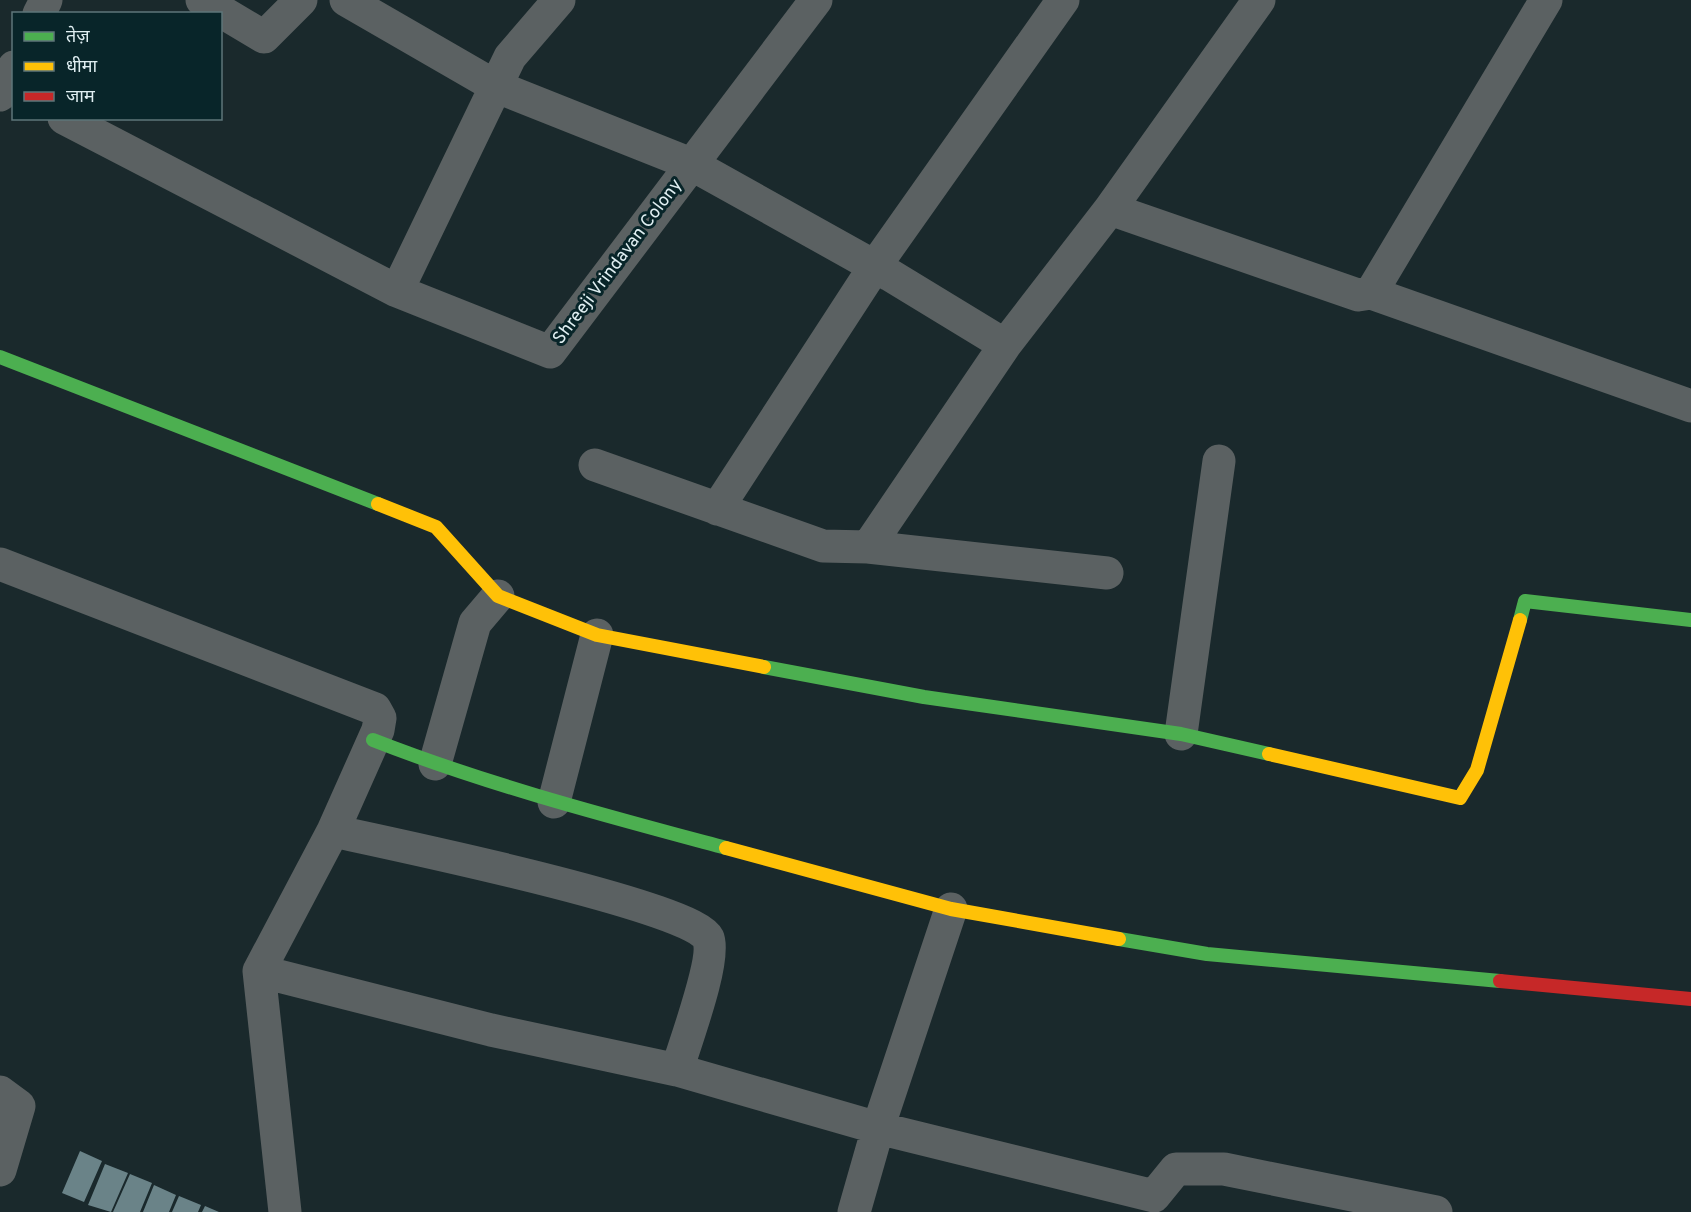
<svg xmlns="http://www.w3.org/2000/svg" width="1691" height="1212" font-family="Overpass,'Noto Sans Devanagari',sans-serif">
	<style>
		.building { fill: #6a8388 }
		.lines { fill: none; stroke-linecap: round; stroke-linejoin: round }
		.street { stroke: #5b6162; stroke-width: 33 }
		.fast { stroke: #4caf50; stroke-width: 14 }
		.slow { stroke: #ffc107; stroke-width: 14 }
		.jam { stroke: #c62828; stroke-width: 14 }
		.labels { text-anchor: middle; dominant-baseline: central; stroke-width: 6; stroke-linejoin: round; paint-order: stroke }
		.street-label { font-size: 18px; fill: #e0eff2; stroke: #082529 }
	</style>
	<rect width="100%" height="100%" fill="#1a292c"/>
	<!-- building -->
	<path class="building" d="M80,1151L102,1161L84,1202L62,1193Z
		M105,1164L128,1173L111,1212L88,1205Z
		M130,1174L152,1183L140,1212H113Z
		M154,1185L176,1195L169,1212H143Z
		M179,1196L201,1205L198,1212H172Z
		M205,1206L219,1212H202Z"/>
	<g class="lines">
		<!-- street -->
		<path class="street" d="M202,0L264,37L301,0
			M346,0L495,86L691,164L890,275L1005,345L1110,209
			M1259,0L1110,209L1358,295L1371,293L1691,406
			M39,14L46,0
			M0,95L14,67
			M64,118L397,291L550,352L816,0
			M397,291L510,57L559,0
			M1371,293L1546,0
			M595,465L823,546L868,547L1005,345
			M717,509L875,266L1063,0
			M868,547L1107,573
			M0,564L375,709L380,718L378,730L333,831L259,971L285,1212
			M1181,734L1219,461
			M435,764L475,623L498,596
			M554,802L597,635
			M333,831C383,842 693,906 708,938C717,958 684,1046 677,1070
			M259,971L491,1030L677,1070L878,1128L1154,1196L1176,1169H1224L1436,1212
			M0,1092L19,1106L0,1170
			M854,1212L878,1128L951,909"/>
		<!-- fast -->
		<path class="fast" d="M0,357L378,504
			M1520,620L1525,601L1691,620
			M764,667L924,697L1181,734L1269,754
			M373,740C488,785 607,816 726,848
			M1119,939L1207,954L1500,981"/>
		<!-- slow -->
		<path class="slow" d="M378,504L436,527L498,596L597,635L764,667
			M1269,754L1460,798L1477,770L1520,620
			M726,848L951,909L1119,939"/>
		<!-- jam -->
		<path class="jam" d="M1500,981L1691,999"/>
	</g>
	<g class="labels">
		<!-- street labels -->
		<g class="street-label">
			<text transform="translate(618 262) rotate(-53)">Shreeji Vrindavan Colony</text>
		</g>
	</g>
	<!-- legend -->
	<rect x="12" y="12" width="210" height="108" fill="#082529" stroke="#5e7679" stroke-width="1.5"/>
	<rect x="24" y="32" width="30" height="9" fill="#4caf50" stroke="#5e7679" stroke-width="1.5"/>
	<text x="66" y="42" font-size="18" fill="#e0eff2">तेज़</text>
	<rect x="24" y="62" width="30" height="9" fill="#ffc107" stroke="#5e7679" stroke-width="1.5"/>
	<text x="66" y="72" font-size="18" fill="#e0eff2">धीमा</text>
	<rect x="24" y="92" width="30" height="9" fill="#c62828" stroke="#5e7679" stroke-width="1.5"/>
	<text x="66" y="102" font-size="18" fill="#e0eff2">जाम</text>
</svg>
